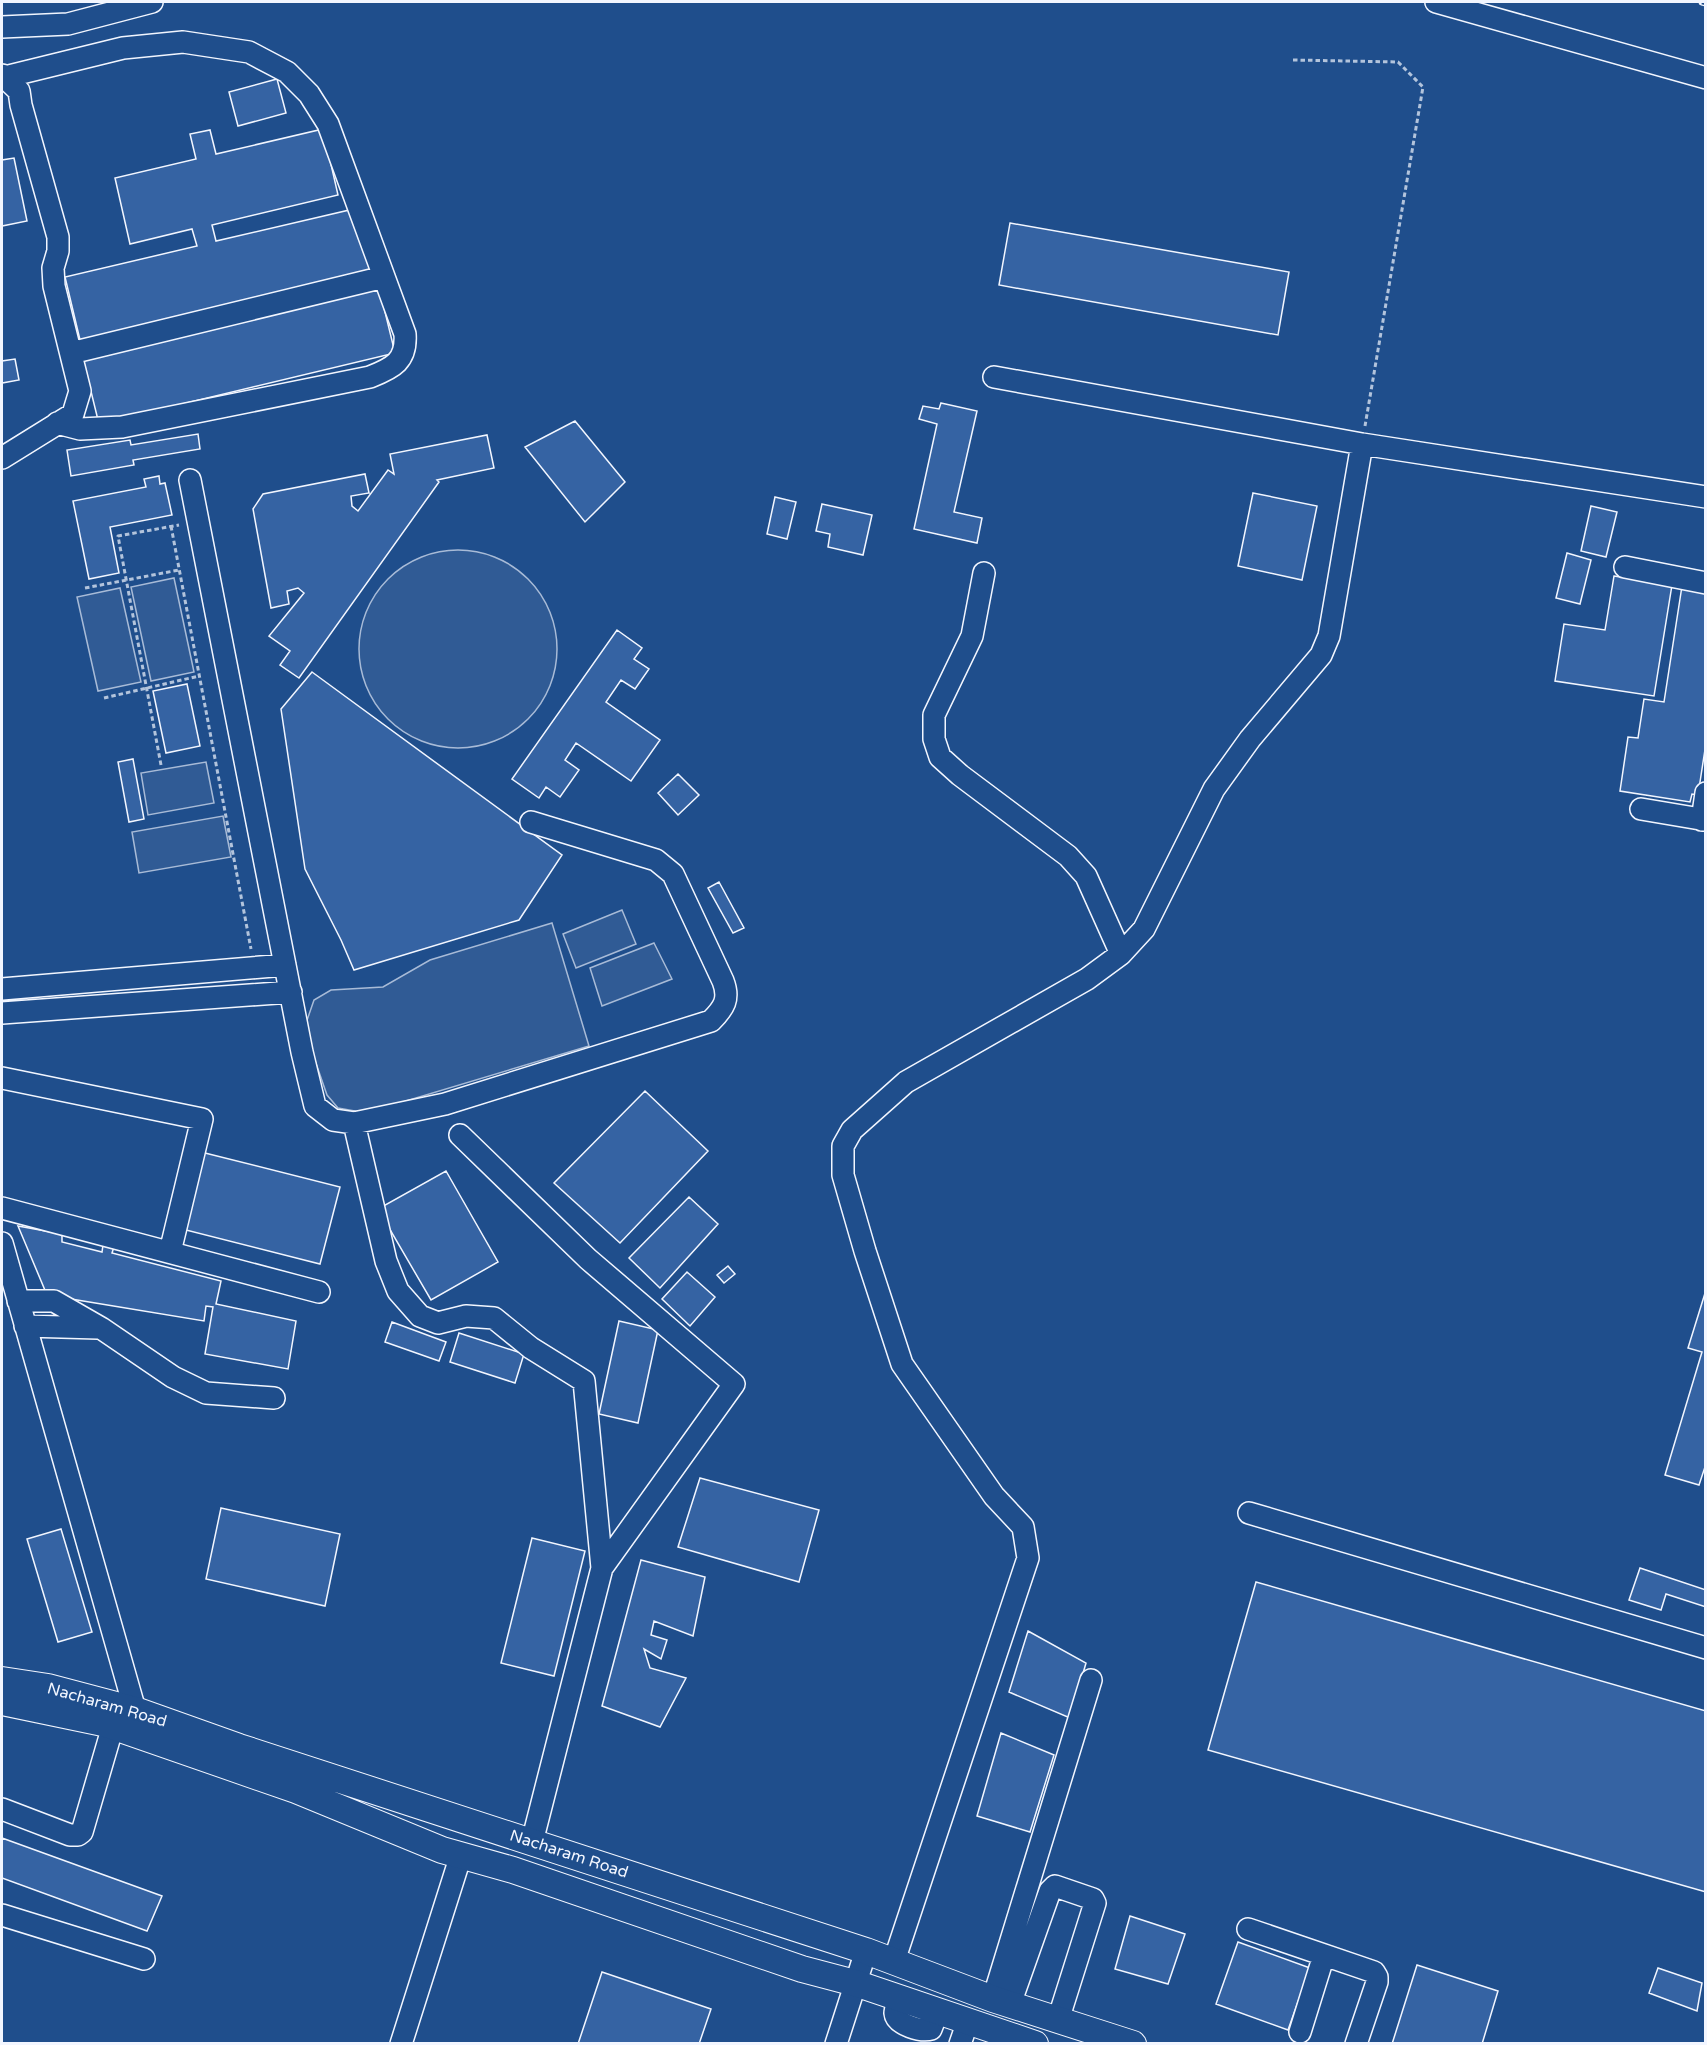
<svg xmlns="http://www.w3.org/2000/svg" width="1707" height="2045" font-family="'Varela Round',sans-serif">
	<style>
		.built { fill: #305b95; stroke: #a8bbd7; stroke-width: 1.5 }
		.building { fill: #3563a3; stroke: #f2f6ff; stroke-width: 1.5 }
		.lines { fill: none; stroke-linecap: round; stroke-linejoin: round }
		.minor-casing { stroke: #f2f6ff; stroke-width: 24 }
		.major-casing { stroke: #f2f6ff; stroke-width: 28 }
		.path { stroke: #b3c4dc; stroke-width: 3; stroke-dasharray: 4.5 3; stroke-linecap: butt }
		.minor { stroke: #1f4e8c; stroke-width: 21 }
		.major { stroke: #1f4e8c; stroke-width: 26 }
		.rail-casing { stroke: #f2f6ff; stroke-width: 7 }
		.rail { stroke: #1f4e8c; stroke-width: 4.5; stroke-dasharray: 14; stroke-linecap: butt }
		.labels { text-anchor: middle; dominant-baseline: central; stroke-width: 4.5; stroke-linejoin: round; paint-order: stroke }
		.street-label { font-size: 16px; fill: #f2f6ff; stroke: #1f4e8c }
	</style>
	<rect width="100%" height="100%" fill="#1f4e8c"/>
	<!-- built -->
	<path class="built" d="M359 649a99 99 0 1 1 198 0a99 99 0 1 1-198 0Z
		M174,578L194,672L151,681L131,587Z
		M120,588L141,682L98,691L77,597Z
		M206,762L214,803L148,815L141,773Z
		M223,816L231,857L139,873L132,832Z
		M622,910L636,944L576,968L563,934Z
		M552,923L589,1046L366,1113L338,1108L327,1095L304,1029L314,1000L331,990L383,987L430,960Z
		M654,943L672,979L602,1006L590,968Z"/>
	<!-- building -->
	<path class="building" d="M277,79L286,113L238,126L229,92Z
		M323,129L338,195L212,225L216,241L358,208L373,271L80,340L65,277L197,246L192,229L130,244L115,178L196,159L190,134L210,130L216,154Z
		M14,158L27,221L2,226V160Z
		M1010,223L1289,272L1278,335L999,285Z
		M379,287L395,353L99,424L83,359Z
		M15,359L19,380L2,383V361Z
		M941,403L977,411L954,512L982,518L977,543L914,529L937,424L919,419L923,406L939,409Z
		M575,421L625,482L585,522L525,447Z
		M198,434L200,449L133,460L134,465L71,476L67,450L130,440L131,445Z
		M487,435L494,468L437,480L439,482L299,678L280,665L290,651L269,636L304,593L298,588L287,591L289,604L271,608L253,509L263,494L365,474L369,493L351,496L352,506L358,511L388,470L394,474L390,454Z
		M159,476L160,484L165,483L172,515L110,527L119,573L89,579L73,501L146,487L144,479Z
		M1253,493L1317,506L1302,580L1238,566Z
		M775,497L796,502L787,539L767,534Z
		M822,504L872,515L863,555L828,547L830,534L816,531Z
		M1591,506L1617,512L1606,557L1581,551Z
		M1567,553L1591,560L1580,604L1556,598Z
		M1614,576L1672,585L1654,696L1555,681L1564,624L1605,630Z
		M1682,586L1706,590V743L1698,795L1692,794L1690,802L1620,791L1628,737L1638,738L1644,699L1664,702Z
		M617,630L642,648L634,659L649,669L635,689L621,680L606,702L660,740L631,781L576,743L565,760L579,770L560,797L546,787L539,798L512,779Z
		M312,672L562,855L519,920L354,970L341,940L305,869L281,709Z
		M187,684L200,746L166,753L153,691Z
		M133,759L144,819L129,822L118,762Z
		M678,774L699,795L678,815L658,793Z
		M719,882L744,928L733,933L708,888Z
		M645,1091L708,1151L620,1243L554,1183Z
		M201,1152L340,1187L320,1264L182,1229Z
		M446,1171L498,1262L431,1300L378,1209Z
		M689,1197L718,1224L660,1288L629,1258Z
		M18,1226L62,1234V1242L102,1252L103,1245L114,1247L112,1253L221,1281L216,1304L296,1321L288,1369L205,1354L213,1307L206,1306L204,1321L47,1295Z
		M728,1266L735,1274L724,1283L717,1275Z
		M687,1272L715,1297L690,1326L662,1299Z
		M1706,1290V1464L1699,1485L1665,1475L1702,1352L1688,1348Z
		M619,1321L658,1330L638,1423L599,1414Z
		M392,1322L446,1342L439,1361L385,1342Z
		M459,1333L524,1354L515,1383L450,1362Z
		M700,1478L819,1510L799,1582L678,1547Z
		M221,1508L340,1534L325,1606L206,1579Z
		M61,1529L92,1632L58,1642L27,1539Z
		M532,1538L585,1551L554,1676L501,1663Z
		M641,1560L705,1577L693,1636L654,1621L651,1635L667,1640L661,1659L644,1649L650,1668L686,1678L660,1727L602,1706Z
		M1640,1568L1706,1590V1607L1666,1594L1661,1610L1629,1600Z
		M1256,1582L1706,1711V1892L1208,1750Z
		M1028,1631L1086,1663L1070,1718L1009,1692Z
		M1001,1733L1054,1755L1030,1832L977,1816Z
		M2,1838L162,1896L147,1931L2,1878Z
		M1130,1916L1185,1934L1168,1984L1115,1969Z
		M1238,1942L1310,1968L1288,2030L1216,2004Z
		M1417,1965L1498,1991L1482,2044H1392Z
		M1658,1968L1702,1983L1697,2011L1649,1993Z
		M602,1972L711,2009L699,2044H578Z"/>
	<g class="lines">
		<!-- minor casing -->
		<g class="minor-casing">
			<path id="minor" d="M1436,2L1706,78
				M2,27L68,24L152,2
				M2,75L19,91L21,105L58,237V251L53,268L54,286L80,391L73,414L2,458
				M5,77L123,48L183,42L249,52L287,72L309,94L328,124L405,334C407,361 393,368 370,377L122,427L80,429L57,423
				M71,353L384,277
				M994,377L1362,444L1706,497
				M190,480L302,1052L315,1106L333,1120L354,1123L445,1104L711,1021C724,1008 730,999 723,981L673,874L656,860L531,822
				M1625,567L1706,583
				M984,573L972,636L934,715V739L940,757L960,775L1068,856L1086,876L1121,954
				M1641,809L1706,820
				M1702,820L1706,793
				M2,989L285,965
				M2,1013L291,992
				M2,1078L202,1119L170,1252
				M354,1123L386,1261L398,1291L420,1316L438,1323L466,1316L494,1318L531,1348L584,1381L602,1568
				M460,1135L588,1259L734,1384L602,1568L532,1842
				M2,1208L319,1292
				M2,1243L135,1710L132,1723
				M18,1301H54L101,1328L173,1377L206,1393L274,1398
				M25,1326L98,1328
				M1249,1513L1706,1648
				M2,1809L70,1835H78L82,1832L113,1726
				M2,1915L144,1959
				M1248,1929L1374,1972L1377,1977V1982L1356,2044
				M894,1961L1028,1558L1023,1527L994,1496L902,1364L865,1251L843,1175V1146L852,1130L906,1082L1087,979L1121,954L1144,929L1214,789L1250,739L1321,655L1329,636L1362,444
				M899,1998C898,2002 895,2009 895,2013C896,2025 922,2032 931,2029L938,2011
				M993,1999L1091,1680
				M1010,2004L1050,1891L1055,1886L1093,1899L1095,1903L1058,2020
				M1300,2032L1324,1955
				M401,2044L461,1855
				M836,2044L866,1951
				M960,2044L968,2021"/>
		</g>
		<!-- major casing -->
		<g class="major-casing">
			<path id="major" d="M2,1680L48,1687L135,1710L239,1747L866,1951L993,1999L1133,2044
				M2,1702L103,1723L296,1790L442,1850L513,1870L802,1969L855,1983L1035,2044"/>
		</g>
		<!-- path -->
		<path class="path" d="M1293,60L1398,62L1423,87L1365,426
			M171,526L251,949
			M85,588L179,570
			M104,698L199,676
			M161,765L118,536L179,525"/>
		<!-- minor -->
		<use href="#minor" class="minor"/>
		<!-- major -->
		<use href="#major" class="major"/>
		<!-- rail casing -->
		<g class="rail-casing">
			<path id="rail" d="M1702,2L1706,3"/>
		</g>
		<!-- rail -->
		<use href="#rail" class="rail"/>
	</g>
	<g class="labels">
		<!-- street labels -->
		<g class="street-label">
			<text transform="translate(107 1705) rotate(16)">Nacharam Road</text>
			<text transform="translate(569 1854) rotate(18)">Nacharam Road</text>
		</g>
	</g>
	<!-- border -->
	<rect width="1707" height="2045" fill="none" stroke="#f2f6ff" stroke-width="6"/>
</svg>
